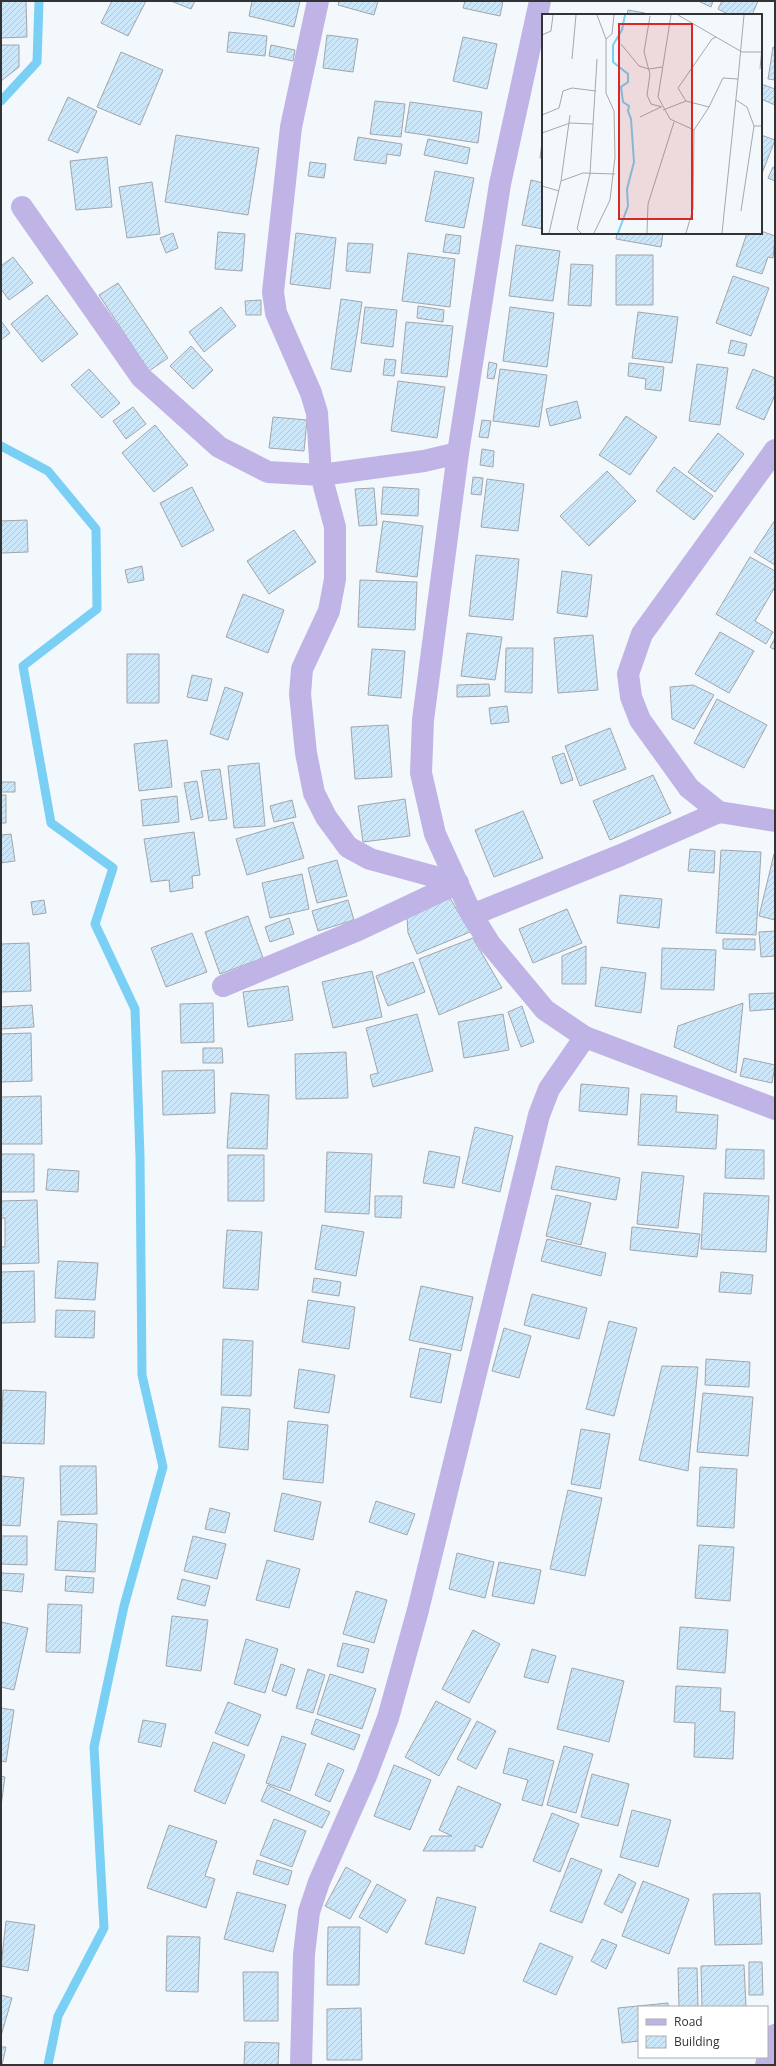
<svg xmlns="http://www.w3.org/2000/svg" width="776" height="2066" font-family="'Open Sans',sans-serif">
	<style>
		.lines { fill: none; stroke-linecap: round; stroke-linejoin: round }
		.stream { stroke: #7acff5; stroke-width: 9 }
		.building { fill: url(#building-hatch); stroke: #a2a6aa }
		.minor { stroke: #c0b4e6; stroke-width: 22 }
		.tertiary { stroke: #c0b4e6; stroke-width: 22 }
		.inset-river { fill: none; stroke: #7acff5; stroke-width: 2 }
		.inset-road { fill: none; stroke: #a5a9ac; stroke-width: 1 }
		.view { fill: #d62828; fill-opacity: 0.15; stroke: #d62828; stroke-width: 2 }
		.inset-edge { fill: none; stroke: #313335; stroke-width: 2 }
	</style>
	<defs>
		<pattern id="building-hatch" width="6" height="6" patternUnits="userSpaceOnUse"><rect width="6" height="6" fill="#cce6fa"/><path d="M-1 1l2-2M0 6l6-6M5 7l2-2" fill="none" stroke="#b0c6d7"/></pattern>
	</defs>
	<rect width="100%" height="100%" fill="#f3f8fc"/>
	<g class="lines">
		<!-- stream -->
		<path class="stream" d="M1,101L37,62L39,1
			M1,446L48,471L96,529L97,609L23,666L51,823L113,868L95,924L135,1009L140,1157L142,1375L163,1467L124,1606L94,1747L104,1928L58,2016L48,2065"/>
	</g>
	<!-- building -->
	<path class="building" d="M1,1H26L27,37L1,38Z
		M112,1H146L128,36L101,23Z
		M171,1H195L191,9Z
		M252,1H300L294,27L249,16Z
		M339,1H378L374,15L338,5Z
		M465,1H503L500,16L463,8Z
		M698,1H713L711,7Z
		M722,1H758L752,15H730L718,9Z
		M628,10L645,13V15H627Z
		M229,32L267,36L265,56L227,52Z
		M327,35L358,39L353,72L323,68Z
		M463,37L497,44L487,89L453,81Z
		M1,45H19V67L1,81Z
		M271,45L295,50L293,61L269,56Z
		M773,47L775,48V80L768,79Z
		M121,52L163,70L140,125L97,107Z
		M761,84L775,89V105L761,99Z
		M68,97L97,111L78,153L48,140Z
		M375,101L405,104L401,137L370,134Z
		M410,102L482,112L478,143L405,132Z
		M543,134V158H540Z
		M176,135L259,148L248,215L165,202Z
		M761,135L775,140L761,176Z
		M358,137L402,144L400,156L387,154L386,164L354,160Z
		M428,139L470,148L467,164L424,155Z
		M107,157L112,207L76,210L70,161Z
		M310,162L326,164L324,178L308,176Z
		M773,167L775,168V181L768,178Z
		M435,171L474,178L464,228L425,221Z
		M531,180L543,183V229L522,225Z
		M152,182L160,234L127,238L119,187Z
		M761,231L775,236L773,258L768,257L762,274L736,266L747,233H761Z
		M218,232L245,234L242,271L215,269Z
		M173,233L178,248L166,253L160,238Z
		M296,233L336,238L330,289L290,284Z
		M617,233H663L661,247L616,239Z
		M446,234L461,236L459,254L443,252Z
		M348,243L373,244L370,273L346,271Z
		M516,245L560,251L553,301L509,296Z
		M408,253L455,259L450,307L402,301Z
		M616,255H653V305H616Z
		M13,257L33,283L9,300L1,289V266Z
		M571,264L593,265L591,306L568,305Z
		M733,276L769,288L751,336L716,323Z
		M118,283L168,358L149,371L99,295Z
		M47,295L78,334L42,362L11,324Z
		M341,299L362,302L351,372L331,369Z
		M261,300V315H246L245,301Z
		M418,306L444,310L443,322L417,318Z
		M221,307L236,326L204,352L189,332Z
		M365,307L397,310L393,347L361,343Z
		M510,307L554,313L547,367L503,361Z
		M638,312L678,317L672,363L632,358Z
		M1,321L10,333L1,340Z
		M406,322L453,326L447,377L401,373Z
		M731,340L747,344L744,356L728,353Z
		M191,346L213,370L193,389L170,366Z
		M385,359L396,360L394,376L383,375Z
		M489,362L497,364L494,379L487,378Z
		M629,363L664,367L661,391L645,389L646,379L628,376Z
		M697,364L728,368L720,425L689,421Z
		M89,369L120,403L102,418L71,385Z
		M500,369L547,375L539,427L493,421Z
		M753,369L775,378V395L764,420L736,408Z
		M398,381L445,387L437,438L391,431Z
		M577,401L581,418L550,426L546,409Z
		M133,407L146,424L126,439L113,421Z
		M626,416L657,437L630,475L599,455Z
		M273,417L307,420L304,451L269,448Z
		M482,420L491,421L488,438L479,437Z
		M155,425L188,465L154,492L122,453Z
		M718,433L744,454L715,492L688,472Z
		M482,449L494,451L493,467L480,465Z
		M674,467L713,496L694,520L656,491Z
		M607,471L636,501L589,546L560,516Z
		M473,477L483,478L481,495L471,494Z
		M487,479L524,484L518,531L481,527Z
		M192,487L214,530L182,547L160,503Z
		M383,487L419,489L418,516L381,514Z
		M374,488L377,525L359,526L355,489Z
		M27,520L28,552L1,553V521Z
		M775,520V565L754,552Z
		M383,521L423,526L417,577L376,572Z
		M294,530L316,562L269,594L247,561Z
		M476,555L519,559L513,620L469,616Z
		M750,557L775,571V587L755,621L773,632L766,644L716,614Z
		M142,566L144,580L128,583L125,570Z
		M562,571L592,575L587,617L557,613Z
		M360,580L417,582L415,630L358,627Z
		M243,594L284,610L268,653L226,637Z
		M720,632L754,651L729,693L695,674Z
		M467,633L502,637L495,680L461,676Z
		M593,635L598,690L558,693L554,638Z
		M775,638V650L770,647Z
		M506,648H533L532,693L505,692Z
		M372,649L405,651L401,698L368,695Z
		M127,654H159V703H127Z
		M192,675L212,679L207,701L187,697Z
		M489,684L490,696L457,697V685Z
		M693,685L714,695L694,729L672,719L670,687Z
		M225,687L243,693L228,740L210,734Z
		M717,699L767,725L744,768L694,743Z
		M507,706L509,722L491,724L489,708Z
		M388,725L392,777L355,779L351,727Z
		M610,728L626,769L580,786L565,746Z
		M167,740L172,787L139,791L134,744Z
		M564,753L573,780L561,784L552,757Z
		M259,763L265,826L234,828L228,766Z
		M220,769L227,819L209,821L201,771Z
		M653,775L671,813L610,840L593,801Z
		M197,781L203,817L191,820L184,783Z
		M1,782H15V792H1Z
		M1,795H6V823H1Z
		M177,796L179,822L143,826L141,800Z
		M405,799L410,836L363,842L358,806Z
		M292,800L296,817L274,822L270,806Z
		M523,811L543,858L494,877L475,830Z
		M293,822L304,858L247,875L236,839Z
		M194,832L200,875L192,876L193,888L170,892L169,880L151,882L144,839Z
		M11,834L15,861L1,863V835Z
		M690,849L715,851L714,873L688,871Z
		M721,850L761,852L756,935L716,933Z
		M774,854H775V920L759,916Z
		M337,860L347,896L317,903L308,868Z
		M302,874L309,909L270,918L262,883Z
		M620,895L662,899L659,928L617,923Z
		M450,898L470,932L417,954L408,933L407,917Z
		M44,900L46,913L33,915L31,902Z
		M348,900L354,920L318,931L312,911Z
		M567,909L582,943L533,963L519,929Z
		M248,916L263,958L220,974L205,932Z
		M289,918L294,934L270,942L265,927Z
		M775,931V956L761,957L759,932Z
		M192,933L207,972L166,987L151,948Z
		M473,938L502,988L439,1015L419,959Z
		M723,939H755V950L723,949Z
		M29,943L31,991L1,992V944Z
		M586,946V984H562V956Z
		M662,948L716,950L714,990L661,989Z
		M413,962L425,992L388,1006L376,976Z
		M601,967L646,973L641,1013L595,1006Z
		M372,971L382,1017L333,1028L322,982Z
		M288,986L293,1020L248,1027L243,992Z
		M775,993V1009L750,1011L749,994Z
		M213,1003L214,1042L181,1043L180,1004Z
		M743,1003L736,1073L674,1047L678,1026Z
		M32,1005L34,1027L1,1029V1007Z
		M522,1006L534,1042L521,1047L508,1012Z
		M417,1014L433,1071L373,1087L370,1075L378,1073L366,1028Z
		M503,1014L509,1050L464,1058L458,1022Z
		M31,1033L32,1081L1,1082V1034Z
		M203,1048H222L223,1063H203Z
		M346,1052L348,1098L296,1099L295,1054Z
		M744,1058L775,1065L772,1083L740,1076Z
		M214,1070L215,1113L163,1115L162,1071Z
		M581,1084L629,1088L627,1115L579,1111Z
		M231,1093L269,1095L267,1149L227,1148Z
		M641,1094L677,1096L676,1112L718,1115L716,1149L638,1145Z
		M41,1096L42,1144H1V1097Z
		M475,1127L513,1136L500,1192L462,1183Z
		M726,1149L764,1150V1179L725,1178Z
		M429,1151L460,1157L454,1188L423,1183Z
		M327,1152L372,1154L369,1214L325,1212Z
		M1,1154H34V1192H1Z
		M228,1155H264V1201H228Z
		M556,1166L620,1178L616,1200L551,1189Z
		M48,1169L79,1171L78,1192L46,1190Z
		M642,1172L684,1176L678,1228L637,1224Z
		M704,1193L769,1196L766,1252L701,1249Z
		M556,1195L591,1203L581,1245L546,1236Z
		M375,1196H402L401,1218L375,1217Z
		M37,1200L39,1263L1,1264V1247H5V1218H1V1201Z
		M322,1225L364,1232L356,1276L315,1269Z
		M632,1227L700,1234L697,1257L630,1250Z
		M227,1230L262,1232L258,1290L223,1288Z
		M547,1239L606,1253L601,1276L541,1261Z
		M58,1261L98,1263L95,1300L55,1298Z
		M34,1271L35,1322L1,1323V1272Z
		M721,1272L753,1275L751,1294L719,1292Z
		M314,1278L341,1282L339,1296L312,1292Z
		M421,1286L473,1297L461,1351L409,1340Z
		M532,1294L587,1308L579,1339L524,1325Z
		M308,1300L355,1307L349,1349L302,1342Z
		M56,1310L95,1311L94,1338L55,1337Z
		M609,1321L637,1328L614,1416L586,1409Z
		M504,1328L531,1336L519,1378L492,1371Z
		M223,1339L253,1341L251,1396L221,1395Z
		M420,1348L451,1354L441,1403L410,1397Z
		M706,1359L750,1362L749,1387L705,1385Z
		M662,1366L698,1367L688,1471L639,1460Z
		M299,1369L335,1375L329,1413L294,1408Z
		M3,1390L46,1392L44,1444L1,1443Z
		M703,1393L753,1397L748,1456L697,1452Z
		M222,1407L250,1409L248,1450L219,1447Z
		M288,1421L328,1425L323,1483L283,1479Z
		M581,1429L610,1434L600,1489L571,1484Z
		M60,1466H96L97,1514L61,1515Z
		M700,1467L737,1469L734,1528L697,1526Z
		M1,1476L24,1478L20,1526L1,1525Z
		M568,1490L602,1498L585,1576L550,1569Z
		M282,1493L321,1502L313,1540L274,1531Z
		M376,1501L415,1514L407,1535L369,1522Z
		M210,1508L230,1513L225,1533L205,1529Z
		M58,1521L97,1524L95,1572L55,1570Z
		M1,1536H27V1565L1,1564Z
		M193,1536L226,1544L217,1579L184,1571Z
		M699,1545L734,1547L730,1601L695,1598Z
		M457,1553L494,1562L485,1598L449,1589Z
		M267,1560L300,1569L289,1608L256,1600Z
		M499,1562L541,1570L534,1604L492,1596Z
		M1,1573L24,1574L22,1592L1,1590Z
		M66,1576L94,1578L93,1593L65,1591Z
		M182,1579L210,1586L205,1606L177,1599Z
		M356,1591L387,1600L374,1643L343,1634Z
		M48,1604L82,1605L80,1653L46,1652Z
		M172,1616L208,1620L201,1671L166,1666Z
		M1,1622L28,1628L14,1690L1,1687Z
		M680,1627L728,1630L725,1673L677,1669Z
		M473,1630L500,1644L469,1703L442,1689Z
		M246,1639L278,1649L265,1693L234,1684Z
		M343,1643L369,1649L363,1673L337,1666Z
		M532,1649L556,1656L548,1683L524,1677Z
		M281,1664L295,1669L286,1696L272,1691Z
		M572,1668L624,1681L609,1742L557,1729Z
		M308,1669L325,1675L313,1713L296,1708Z
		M330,1674L376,1689L362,1729L317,1714Z
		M676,1686L721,1688L720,1711L735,1712L733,1759L694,1757L695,1723L674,1722Z
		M436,1701L471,1719L439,1776L405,1757Z
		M228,1702L261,1715L248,1746L215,1733Z
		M1,1708L14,1710L6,1762L1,1761Z
		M316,1719L360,1735L354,1750L311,1734Z
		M143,1720L166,1724L161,1747L138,1742Z
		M477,1721L496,1731L476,1769L457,1759Z
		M282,1736L306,1744L290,1791L266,1783Z
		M213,1742L245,1755L225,1804L194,1791Z
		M564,1746L593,1754L576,1813L547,1805Z
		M509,1748L554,1761L542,1806L522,1800L528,1780L503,1773Z
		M328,1763L344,1770L330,1802L315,1795Z
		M394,1765L431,1780L410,1830L374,1816Z
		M592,1774L629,1784L618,1826L581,1817Z
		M1,1776L5,1777L1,1806Z
		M268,1785L330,1812L322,1828L261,1801Z
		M458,1786L501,1804L482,1848L475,1845V1851H423L431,1836H452L439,1830Z
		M632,1810L671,1820L658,1867L620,1857Z
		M552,1813L579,1824L560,1872L533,1861Z
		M274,1819L306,1831L292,1867L260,1855Z
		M169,1825L217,1841L205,1876L215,1879L206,1908L147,1888Z
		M571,1858L602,1870L582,1923L550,1911Z
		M257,1860L292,1871L288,1885L253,1874Z
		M346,1867L371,1881L350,1919L325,1906Z
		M619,1874L636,1883L622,1913L604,1904Z
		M643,1881L689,1899L669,1954L622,1936Z
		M377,1884L406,1900L387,1933L359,1917Z
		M237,1892L286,1905L273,1952L224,1939Z
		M760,1893L762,1944L715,1945L713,1894Z
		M437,1897L476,1907L464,1954L425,1944Z
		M6,1921L35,1925L28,1971L1,1966Z
		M328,1927H360L359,1985H327Z
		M167,1936L200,1937L198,1992L166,1991Z
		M602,1939L617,1945L606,1969L591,1961Z
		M540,1943L573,1957L556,1995L523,1981Z
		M749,1962H762L763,1995H749Z
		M744,1965L746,2007H702L701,1966Z
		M678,1968H697L698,2007H679Z
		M243,1972H278V2021H244Z
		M1,1995L12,1998L1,2036Z
		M668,2003V2007H639V2041L622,2043L618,2008Z
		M361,2008L362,2060H327V2009Z
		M245,2042L279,2043L278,2065H244Z
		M1,2047H6L2,2065H1Z"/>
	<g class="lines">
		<!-- minor -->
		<path class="minor" d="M318,1L291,127L273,292L276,313L311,393L317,413L321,475L335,527V579L329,611L302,669L300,694L306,753L314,793L326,817L348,847L370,859L458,883
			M22,207L141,377L219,447L268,472L321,475L424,461L458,453
			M775,450L642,634L628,674L631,697L640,720L689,788L719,812L775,821
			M472,915L621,855L719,812
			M223,986L358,930L458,883
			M301,2065L304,1954L309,1912L319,1882L366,1776L388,1718L418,1610L539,1115L549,1089L585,1037"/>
		<!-- tertiary -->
		<path class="tertiary" d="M540,1L500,184L458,453L423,720L421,773L435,834L472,915L490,944L545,1010L585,1037L775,1109
			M766,2065L775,2035"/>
	</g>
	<!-- overview -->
	<g transform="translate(542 14)">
		<rect width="220" height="220" fill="#f3f8fc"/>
		<path class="inset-river" d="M76,219L86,192L85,175L92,148L89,105L86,97L87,92L81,88L79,73L86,68V60L71,48V31L80,16L83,1"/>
		<path class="inset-road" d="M129,1L116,83L128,105L152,116M136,1L174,23M108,2L102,38L108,60L105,81L109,90L120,93M0,21L9,17L11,1M64,25L70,20L72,1M79,30L97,52L107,55L120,53M30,45L34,1M218,55L220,33M194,86L205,93L212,112H220M167,93L144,87L136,74L170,25L174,23L200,38H220M121,96L144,87M0,101L17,94L21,77L30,74L54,77M98,103L119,93M0,119L28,109L51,110M19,167L41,159L73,160M0,172L17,177M199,197L212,112M7,219L19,167L28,101M39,219L35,215L48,160L55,45M52,219L68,186L73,143L72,97L64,79V25L55,1M105,219L106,190L132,108M144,219L151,195L152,116L167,93L181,64L196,65L202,1M180,219L196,65"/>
		<path class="view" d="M77,10H150V205H77Z"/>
		<rect width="220" height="220" class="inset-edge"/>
	</g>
	<!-- border -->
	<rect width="776" height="2066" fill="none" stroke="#313335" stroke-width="4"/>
	<!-- legend -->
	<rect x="638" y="2006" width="130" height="52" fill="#ffffff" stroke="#adadae"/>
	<rect x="646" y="2019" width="20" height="6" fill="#c0b4e6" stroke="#adadae"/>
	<text x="674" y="2026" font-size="12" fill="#313335">Road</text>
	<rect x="646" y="2036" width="20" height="12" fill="url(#building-hatch)" stroke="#adadae"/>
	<text x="674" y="2046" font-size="12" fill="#313335">Building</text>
</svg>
